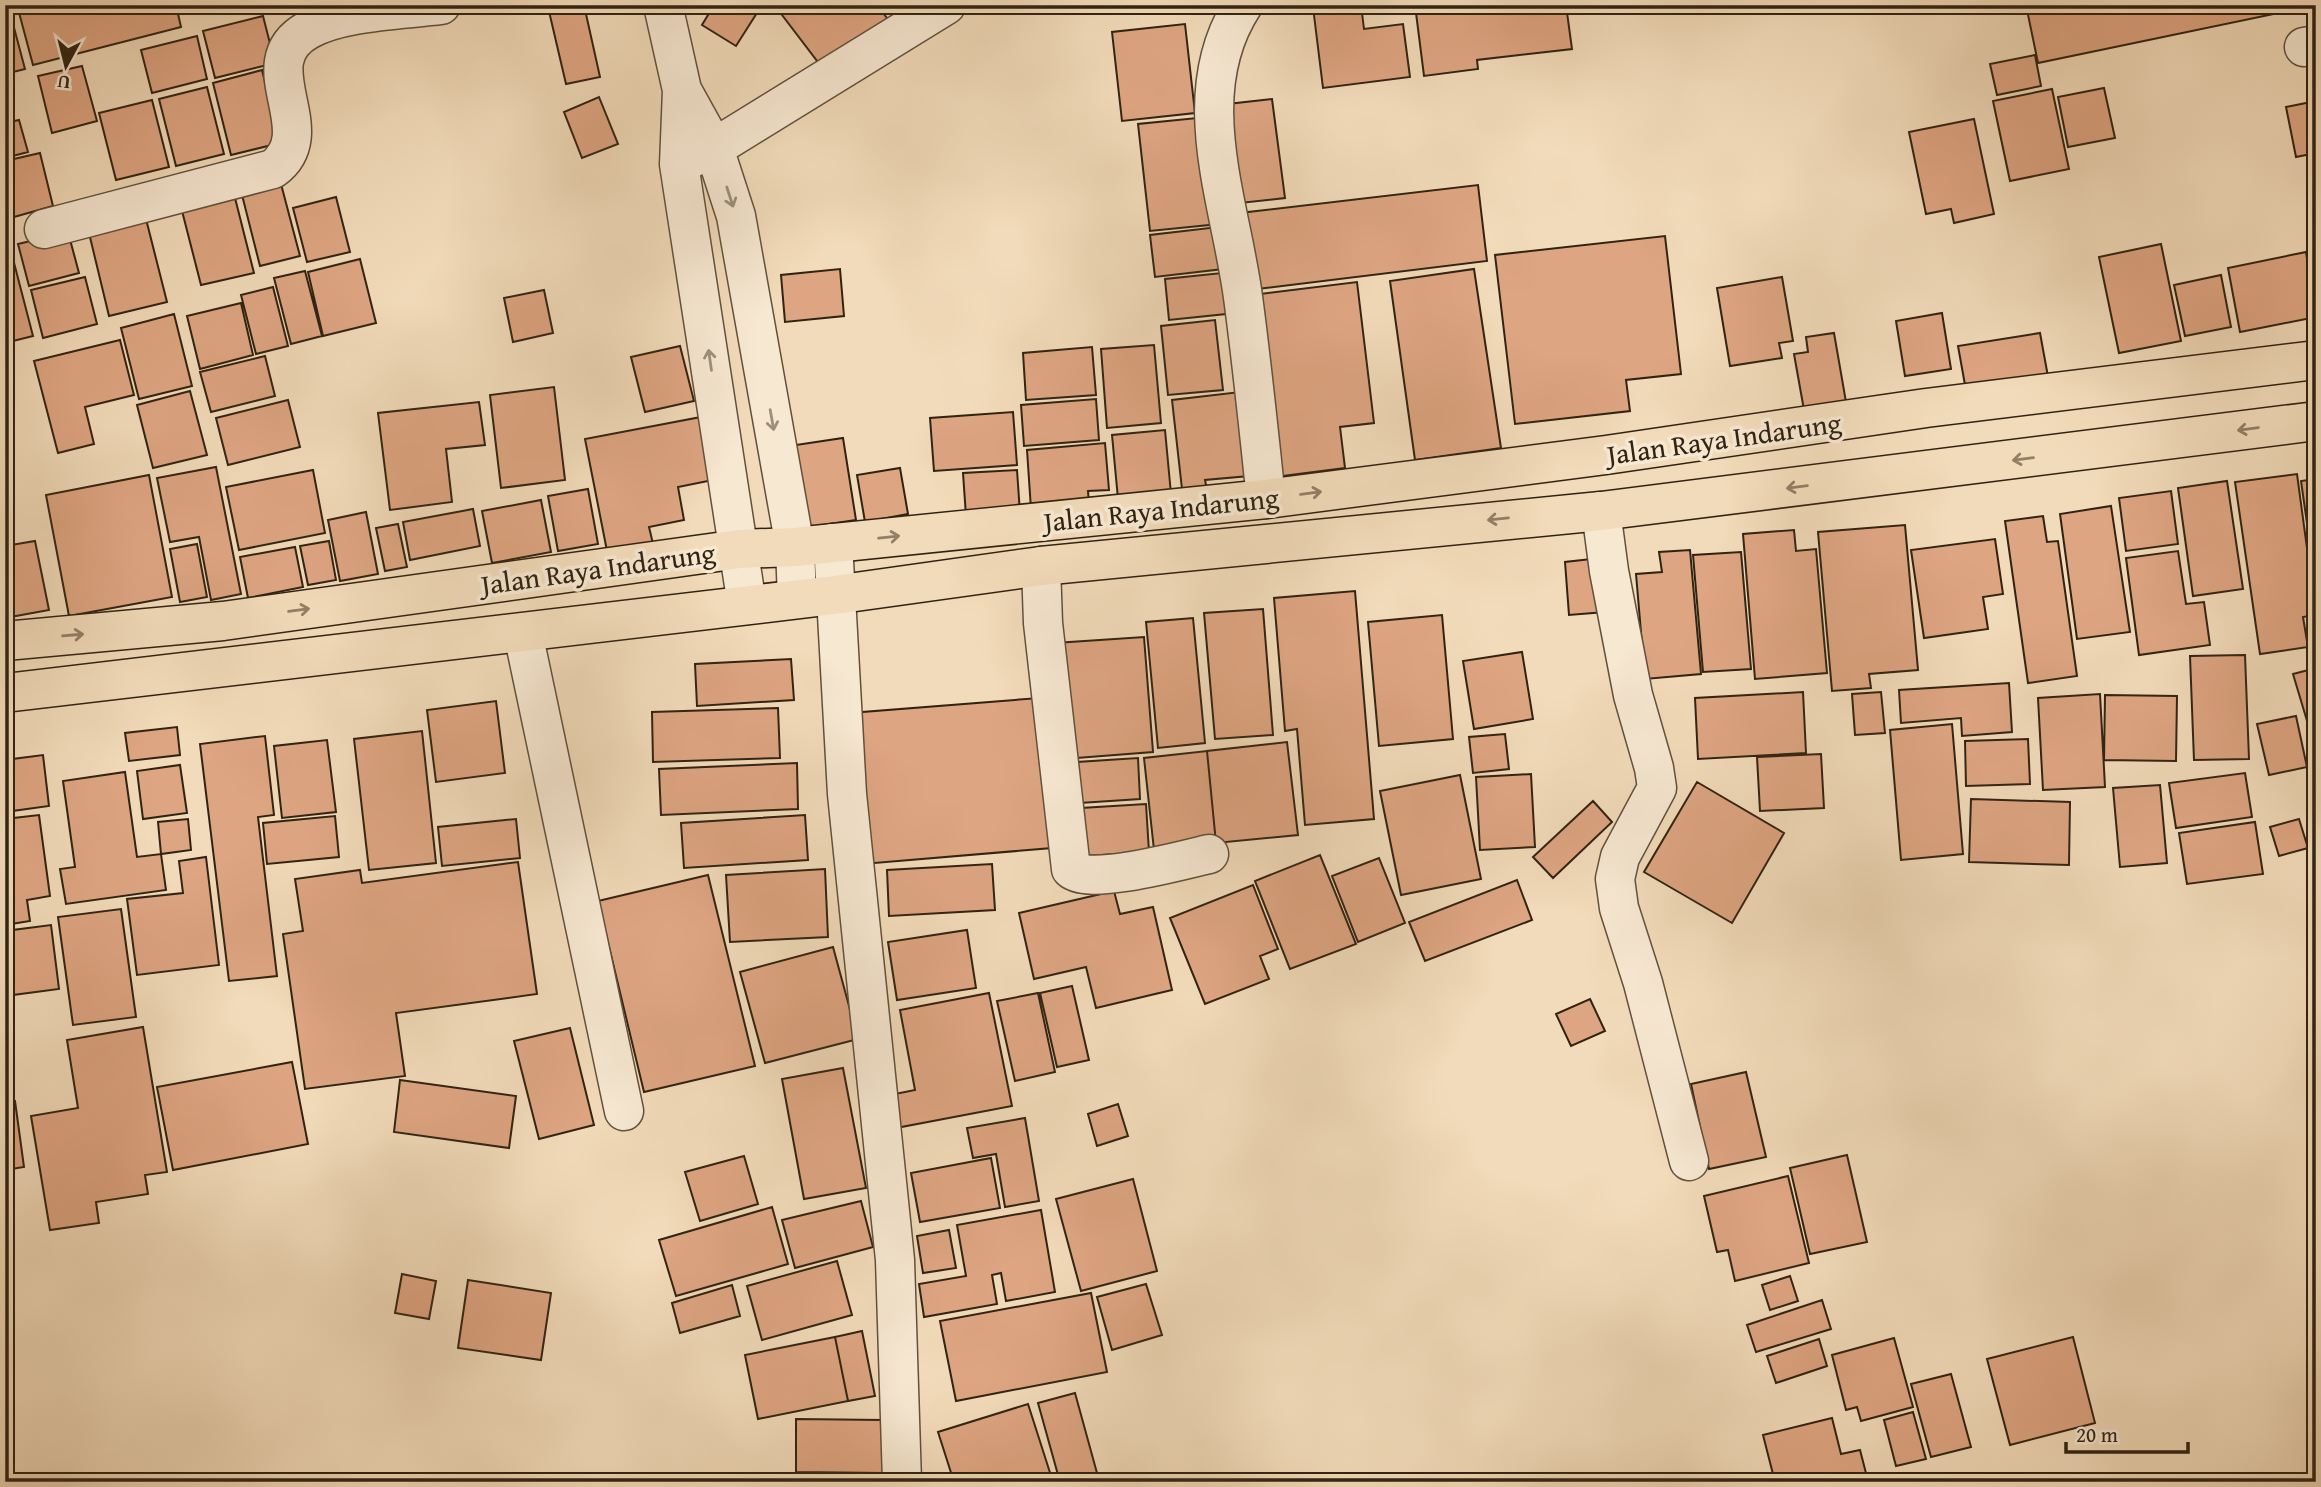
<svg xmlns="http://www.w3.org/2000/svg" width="2321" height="1487" font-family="'Gentium Book Plus',serif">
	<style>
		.building { fill: #dea582; stroke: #312312; stroke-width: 2 }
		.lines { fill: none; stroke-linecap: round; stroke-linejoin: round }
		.minor-casing { stroke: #61513c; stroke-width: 41 }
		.highway-casing { stroke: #312312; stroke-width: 41 }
		.minor { stroke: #f7e8d2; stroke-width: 38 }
		.highway { stroke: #f2dbba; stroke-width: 38 }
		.oneway { stroke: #9e8f7c }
		.oneway2 { stroke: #927f66 }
		.labels { text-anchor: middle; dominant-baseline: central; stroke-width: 7; stroke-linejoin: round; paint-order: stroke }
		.street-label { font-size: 28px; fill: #312312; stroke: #f7e8d2 }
	</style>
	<rect width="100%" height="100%" fill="#f2dbba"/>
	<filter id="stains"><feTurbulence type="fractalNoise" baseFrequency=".00286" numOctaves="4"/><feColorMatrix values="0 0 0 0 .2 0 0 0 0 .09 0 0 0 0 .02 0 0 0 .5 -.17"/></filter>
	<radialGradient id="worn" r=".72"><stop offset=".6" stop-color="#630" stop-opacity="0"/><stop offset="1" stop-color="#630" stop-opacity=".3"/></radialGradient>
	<!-- building -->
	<path class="building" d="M5,5H8L25,69L5,74Z
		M17,5H176L181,27L33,65Z
		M557,5H584L600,77L566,84L548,7Z
		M714,5H762L736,46L702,25Z
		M787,5H877L890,22L824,70L779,11Z
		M1361,5L1364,29L1403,24L1410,77L1323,88L1313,7Z
		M1415,5H1566L1572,49L1477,60L1478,69L1424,76Z
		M2026,5H2301L2302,8L2038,63Z
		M263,16L275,63L215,78L203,31Z
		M1185,24L1195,113L1122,121L1112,32Z
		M197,36L207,79L152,93L141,50Z
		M2035,55L2041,86L1997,95L1990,64Z
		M82,66L97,121L52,133L38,76Z
		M262,70L280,143L231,155L213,83Z
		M207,87L224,154L176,166L159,99Z
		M2104,88L2115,138L2068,147L2058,97Z
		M2052,89L2069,169L2010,181L1993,101Z
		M599,97L618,144L582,158L564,112Z
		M1272,99L1285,198L1231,204L1219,105Z
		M152,100L169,167L116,180L99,113Z
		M2316,101V153L2296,157L2286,107Z
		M1207,117L1219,224L1150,231L1138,124Z
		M1974,119L1994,214L1954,223L1951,209L1926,214L1909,132Z
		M19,120L28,152L5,158V123Z
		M40,153L53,206L14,217L11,206L5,208V161Z
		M281,184L300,256L260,266L242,195Z
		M1478,185L1487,261L1249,290L1240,213Z
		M234,194L254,273L201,285L181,207Z
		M336,197L350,252L307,262L293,208Z
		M146,219L167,302L109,316L89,233Z
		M1218,227L1223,269L1155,277L1150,235Z
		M68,232L79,273L29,286L18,244Z
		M1665,236L1681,374L1626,380L1630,411L1515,424L1495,255Z
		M2161,244L2181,341L2119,353L2099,257Z
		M2306,252L2316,317L2240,332L2228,268Z
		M12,255L33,336L5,343V257Z
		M360,259L376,323L323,336L308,272Z
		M840,269L844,316L785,322L781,275Z
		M1474,269L1501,448L1415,460L1390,281Z
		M305,271L322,336L291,344L274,278Z
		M1222,273L1226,314L1169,320L1165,279Z
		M2221,275L2231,327L2185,336L2174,285Z
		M85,277L97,324L43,338L31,290Z
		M1782,277L1793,341L1779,343L1782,358L1730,366L1717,288Z
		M1357,282L1374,423L1340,427L1345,468L1275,477L1252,295Z
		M273,287L288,346L256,354L241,295Z
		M544,290L553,333L513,342L504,298Z
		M241,303L253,355L200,369L187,316Z
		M1942,313L1951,369L1905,376L1896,321Z
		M174,314L192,386L139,399L121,328Z
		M1215,320L1223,390L1168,395L1161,326Z
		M1834,333L1846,402L1804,410L1794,354L1808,352L1806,337Z
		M2040,333L2049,382L1967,396L1958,346Z
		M120,340L134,395L85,407L94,444L58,453L34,361Z
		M1154,345L1161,423L1107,428L1101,349Z
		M680,346L694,401L645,412L631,357Z
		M1092,347L1096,395L1026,400L1023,353Z
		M265,356L275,396L211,412L200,372Z
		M554,387L565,480L501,488L490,395Z
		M190,391L207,455L153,468L137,405Z
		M1240,392L1249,476L1205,480L1208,495L1183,498L1172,400Z
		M1096,399L1099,440L1024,446L1021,405Z
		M288,400L300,447L228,465L216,418Z
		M479,402L485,445L446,449L452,502L390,510L378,413Z
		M1013,412L1017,465L934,471L930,418Z
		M701,417L713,480L678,487L684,520L649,527L654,548L608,556L585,439Z
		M1165,430L1171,494L1118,499L1112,435Z
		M843,438L856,520L802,528L789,446Z
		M1105,443L1109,490L1088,491L1089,504L1031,509L1027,450Z
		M216,467L241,594L211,600L199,537L170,542L157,478Z
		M900,468L908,514L865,522L857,475Z
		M313,470L325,533L239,550L226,487Z
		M1017,470L1020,513L966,516L963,473Z
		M2297,474L2316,615L2303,617L2308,647L2260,654L2235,482Z
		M149,475L172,597L69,616L46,495Z
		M2316,479V587L2301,481Z
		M2227,481L2243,589L2193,596L2178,488Z
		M588,489L598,544L558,551L548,496Z
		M2171,491L2178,544L2126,551L2119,498Z
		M541,500L551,552L492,563L482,511Z
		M2111,506L2130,632L2077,639L2060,514Z
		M473,509L480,546L410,560L403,522Z
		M366,512L378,574L340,581L328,520Z
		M2043,516L2047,542L2058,541L2077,676L2028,683L2005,521Z
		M398,524L407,567L385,571L376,528Z
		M1905,525L1918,670L1869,674L1871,688L1832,691L1818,532Z
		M1794,530L1796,551L1816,549L1827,673L1755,679L1743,534Z
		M1995,539L2003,594L1983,597L1988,629L1924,638L1911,550Z
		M35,541L49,610L5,618V546Z
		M329,541L336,580L308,585L300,546Z
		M197,544L207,597L180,602L170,549Z
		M295,547L303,587L248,598L240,557Z
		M1690,550L1701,674L1645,679L1636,574L1662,572L1659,552Z
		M2178,551L2186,604L2204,602L2210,645L2139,655L2126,558Z
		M1741,552L1751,669L1703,672L1693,555Z
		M1600,558L1605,612L1569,615L1565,562Z
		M1355,591L1374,819L1305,825L1297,729L1285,731L1274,598Z
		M1263,609L1273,735L1215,739L1204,613Z
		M1442,615L1453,739L1379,746L1368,622Z
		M1193,618L1205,743L1158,748L1146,622Z
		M1144,637L1153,752L1064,759L1055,643Z
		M1522,652L1533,719L1474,729L1463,661Z
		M2245,655L2249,759L2194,760L2190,656Z
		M791,659L794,700L697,706L695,664Z
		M2316,668V751L2293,674Z
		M2009,683L2012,732L1962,736L1961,718L1901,723L1899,690Z
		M1803,692L1806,753L1698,759L1695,698Z
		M1881,692L1885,733L1855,735L1852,694Z
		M2100,694L2105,787L2043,790L2038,698Z
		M2105,695L2177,696L2176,761L2104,760Z
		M1039,698L1052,848L863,864L850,713Z
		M496,701L505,773L436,782L427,710Z
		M778,708L780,758L653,762L652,712Z
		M2296,716L2307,767L2269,775L2257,724Z
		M1952,724L1963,854L1901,860L1890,730Z
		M177,727L180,755L129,761L125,733Z
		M422,731L436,863L369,870L354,739Z
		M1505,734L1509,769L1473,773L1469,737Z
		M265,736L274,815L258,817L277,976L229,981L200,744Z
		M2028,739L2030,784L1966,786L1965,741Z
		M327,740L336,812L282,818L274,746Z
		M1287,742L1298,835L1216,843L1207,751Z
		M1207,751L1216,843L1154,850L1144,758Z
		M1821,754L1824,808L1760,811L1757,757Z
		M43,755L49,806L5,812V760Z
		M1138,758L1140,799L1080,803L1077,762Z
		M797,763L798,809L661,815L659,769Z
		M180,765L187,813L143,819L137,771Z
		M125,772L137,857L161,854L166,890L66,904L60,869L75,867L63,781Z
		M2245,773L2252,817L2176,828L2169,783Z
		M1531,774L1535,847L1480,850L1476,777Z
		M1460,775L1481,879L1401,895L1380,791Z
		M1697,782L1784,833L1732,923L1644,872Z
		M2160,785L2167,863L2120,867L2113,788Z
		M1971,799L2070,802L2069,865L1969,862Z
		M1593,801L1612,822L1553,878L1533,857Z
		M1146,804L1149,852L1085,856L1081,808Z
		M39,815L50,896L27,900L30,921L5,925V819Z
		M805,815L808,860L684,868L681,823Z
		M335,816L339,857L267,864L263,823Z
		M188,819L191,850L161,854L158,822Z
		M516,819L520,858L442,866L438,827Z
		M2299,819L2308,848L2279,856L2270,827Z
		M2255,822L2263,874L2187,884L2179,833Z
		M1320,855L1356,944L1290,969L1255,881Z
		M206,857L219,965L137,975L127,899L183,893L179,861Z
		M1379,858L1405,923L1358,942L1332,876Z
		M518,862L537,994L396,1013L405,1076L305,1089L283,934L303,931L295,879L360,870L362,883Z
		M992,864L995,910L889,916L887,870Z
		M825,869L828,937L730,942L726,875Z
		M708,875L755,1066L644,1092L598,901Z
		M1517,880L1532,920L1425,961L1409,922Z
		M1253,885L1278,949L1260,956L1269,979L1205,1004L1170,918Z
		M1114,891L1120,914L1153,907L1172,990L1096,1008L1086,967L1034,979L1019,913Z
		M121,909L136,1017L73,1025L58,917Z
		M51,925L59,989L5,996V931Z
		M967,930L976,988L897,1000L888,942Z
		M833,947L858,1039L765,1063L740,972Z
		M1072,986L1089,1060L1057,1067L1040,993Z
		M989,993L1012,1106L896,1128L890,1095L915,1090L900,1010Z
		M1038,993L1055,1072L1015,1081L997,1001Z
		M1590,999L1605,1031L1571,1046L1556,1014Z
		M143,1027L167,1172L145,1175L148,1194L96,1202L99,1223L50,1230L31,1116L78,1108L67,1040Z
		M570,1028L594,1125L539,1139L514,1041Z
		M292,1062L308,1144L173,1170L157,1087Z
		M843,1068L866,1188L804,1199L782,1079Z
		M1746,1072L1766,1157L1709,1169L1691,1084Z
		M400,1080L516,1096L509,1148L394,1132Z
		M15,1101L24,1167L5,1170V1102Z
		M1118,1104L1128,1136L1097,1146L1088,1114Z
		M1025,1118L1039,1201L1005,1207L996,1154L973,1158L967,1128Z
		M1847,1155L1867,1242L1810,1254L1790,1168Z
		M744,1156L758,1204L700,1221L685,1172Z
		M991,1158L1000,1208L920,1222L911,1173Z
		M1788,1176L1809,1263L1735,1281L1728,1250L1717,1252L1704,1196Z
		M1133,1179L1157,1271L1081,1291L1056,1199Z
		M861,1201L873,1247L795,1268L782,1220Z
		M772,1207L788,1264L676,1296L659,1240Z
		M1041,1210L1055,1292L1006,1301L1001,1273L992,1275L997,1304L924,1317L919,1284L966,1276L957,1225Z
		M949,1230L956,1268L923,1273L917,1236Z
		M837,1261L852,1315L762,1340L747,1286Z
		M402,1274L436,1281L429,1319L395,1313Z
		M1790,1276L1798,1301L1770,1310L1762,1285Z
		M468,1280L551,1293L541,1360L458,1348Z
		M1146,1284L1162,1335L1112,1350L1097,1297Z
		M732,1285L740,1316L680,1333L672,1303Z
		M1091,1293L1107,1372L956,1401L940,1321Z
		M1822,1300L1831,1329L1756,1352L1747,1325Z
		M862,1331L875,1396L848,1401L835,1337Z
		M835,1337L848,1401L758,1419L745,1355Z
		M2073,1337L2095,1423L2010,1445L1987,1359Z
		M1894,1338L1913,1407L1861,1421L1857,1407L1846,1410L1832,1355Z
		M1819,1339L1827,1366L1776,1383L1767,1356Z
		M1951,1374L1971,1447L1931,1457L1911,1384Z
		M1075,1393L1097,1473L1060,1482L1038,1403Z
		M1028,1404L1053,1482H954L938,1432Z
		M1913,1412L1926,1459L1896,1466L1884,1420Z
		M1832,1418L1841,1454L1860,1450L1867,1477L1846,1482H1775L1763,1435Z
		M796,1419L883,1420V1473L796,1472Z"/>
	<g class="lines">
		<!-- minor casing -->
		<g class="minor-casing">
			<path id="minor" d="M663,5L682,90L679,164L747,605
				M1243,5C1185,94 1230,200 1243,297C1252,364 1259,432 1266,499
				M2304,47L2316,45
				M683,92L714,148L736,216L795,547L797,599
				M690,159L714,148L946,5
				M44,229L273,169C325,131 247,64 308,30C341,11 402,10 441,5
				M1601,511L1609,571L1633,695L1654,768L1657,788L1620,857L1615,879L1619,908L1643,983L1689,1161
				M833,543L847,794L895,1260L902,1482
				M1041,566L1043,623L1071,869C1089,886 1183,860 1209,854
				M523,633L624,1111"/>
		</g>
		<!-- highway casing -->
		<g class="highway-casing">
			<path id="highway" d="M5,641L223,621L739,549L795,547L1266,499L1606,455L1926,408L2316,360
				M5,693L834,595L1041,566L1601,511L2316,421"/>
		</g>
		<!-- minor -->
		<use href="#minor" class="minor"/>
		<!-- highway -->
		<use href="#highway" class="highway"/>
	</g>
	<!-- one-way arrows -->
	<defs><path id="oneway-shaft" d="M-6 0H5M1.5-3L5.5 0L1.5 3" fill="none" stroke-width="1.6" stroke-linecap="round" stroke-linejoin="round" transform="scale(1.75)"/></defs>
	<g class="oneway">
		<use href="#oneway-shaft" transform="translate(730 197) rotate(72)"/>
		<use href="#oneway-shaft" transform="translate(710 360) rotate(-98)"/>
		<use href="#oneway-shaft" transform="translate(772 420) rotate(80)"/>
	</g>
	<g class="oneway2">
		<use href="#oneway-shaft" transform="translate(2248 429) rotate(172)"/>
		<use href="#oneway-shaft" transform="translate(2023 459) rotate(173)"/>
		<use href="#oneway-shaft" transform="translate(1797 487) rotate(173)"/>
		<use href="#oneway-shaft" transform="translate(1311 493) rotate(-8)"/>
		<use href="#oneway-shaft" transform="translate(1498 519) rotate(174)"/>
		<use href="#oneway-shaft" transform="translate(889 537) rotate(-6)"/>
		<use href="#oneway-shaft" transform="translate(299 610) rotate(-8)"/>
		<use href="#oneway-shaft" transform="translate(73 635) rotate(-5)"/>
	</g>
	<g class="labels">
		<!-- street labels -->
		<g class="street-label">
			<text transform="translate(1724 438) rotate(-8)">Jalan Raya Indarung</text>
			<text transform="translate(1161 509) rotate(-6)">Jalan Raya Indarung</text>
			<text transform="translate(598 568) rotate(-8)">Jalan Raya Indarung</text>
		</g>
	</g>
	<!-- margin -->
	<rect width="2321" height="1487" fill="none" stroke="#f2dbba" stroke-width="28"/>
	<rect x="7" y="7" width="2307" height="1473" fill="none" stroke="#312312" stroke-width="3.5"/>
	<rect x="14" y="14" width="2293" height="1459" fill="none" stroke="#312312" stroke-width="2"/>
	<!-- north arrow -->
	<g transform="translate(66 66) rotate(187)" stroke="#f7e8d2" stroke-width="5" paint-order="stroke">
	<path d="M0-5L12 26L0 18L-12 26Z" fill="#312312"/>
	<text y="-10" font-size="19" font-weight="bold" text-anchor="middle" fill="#312312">U</text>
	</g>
	<!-- scale -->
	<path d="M2066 1442v10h122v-10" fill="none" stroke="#312312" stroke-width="3.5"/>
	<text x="2076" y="1442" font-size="21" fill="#312312" stroke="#f7e8d2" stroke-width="5" paint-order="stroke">20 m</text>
	<rect width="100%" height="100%" filter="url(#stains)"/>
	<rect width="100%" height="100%" fill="url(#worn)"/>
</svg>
